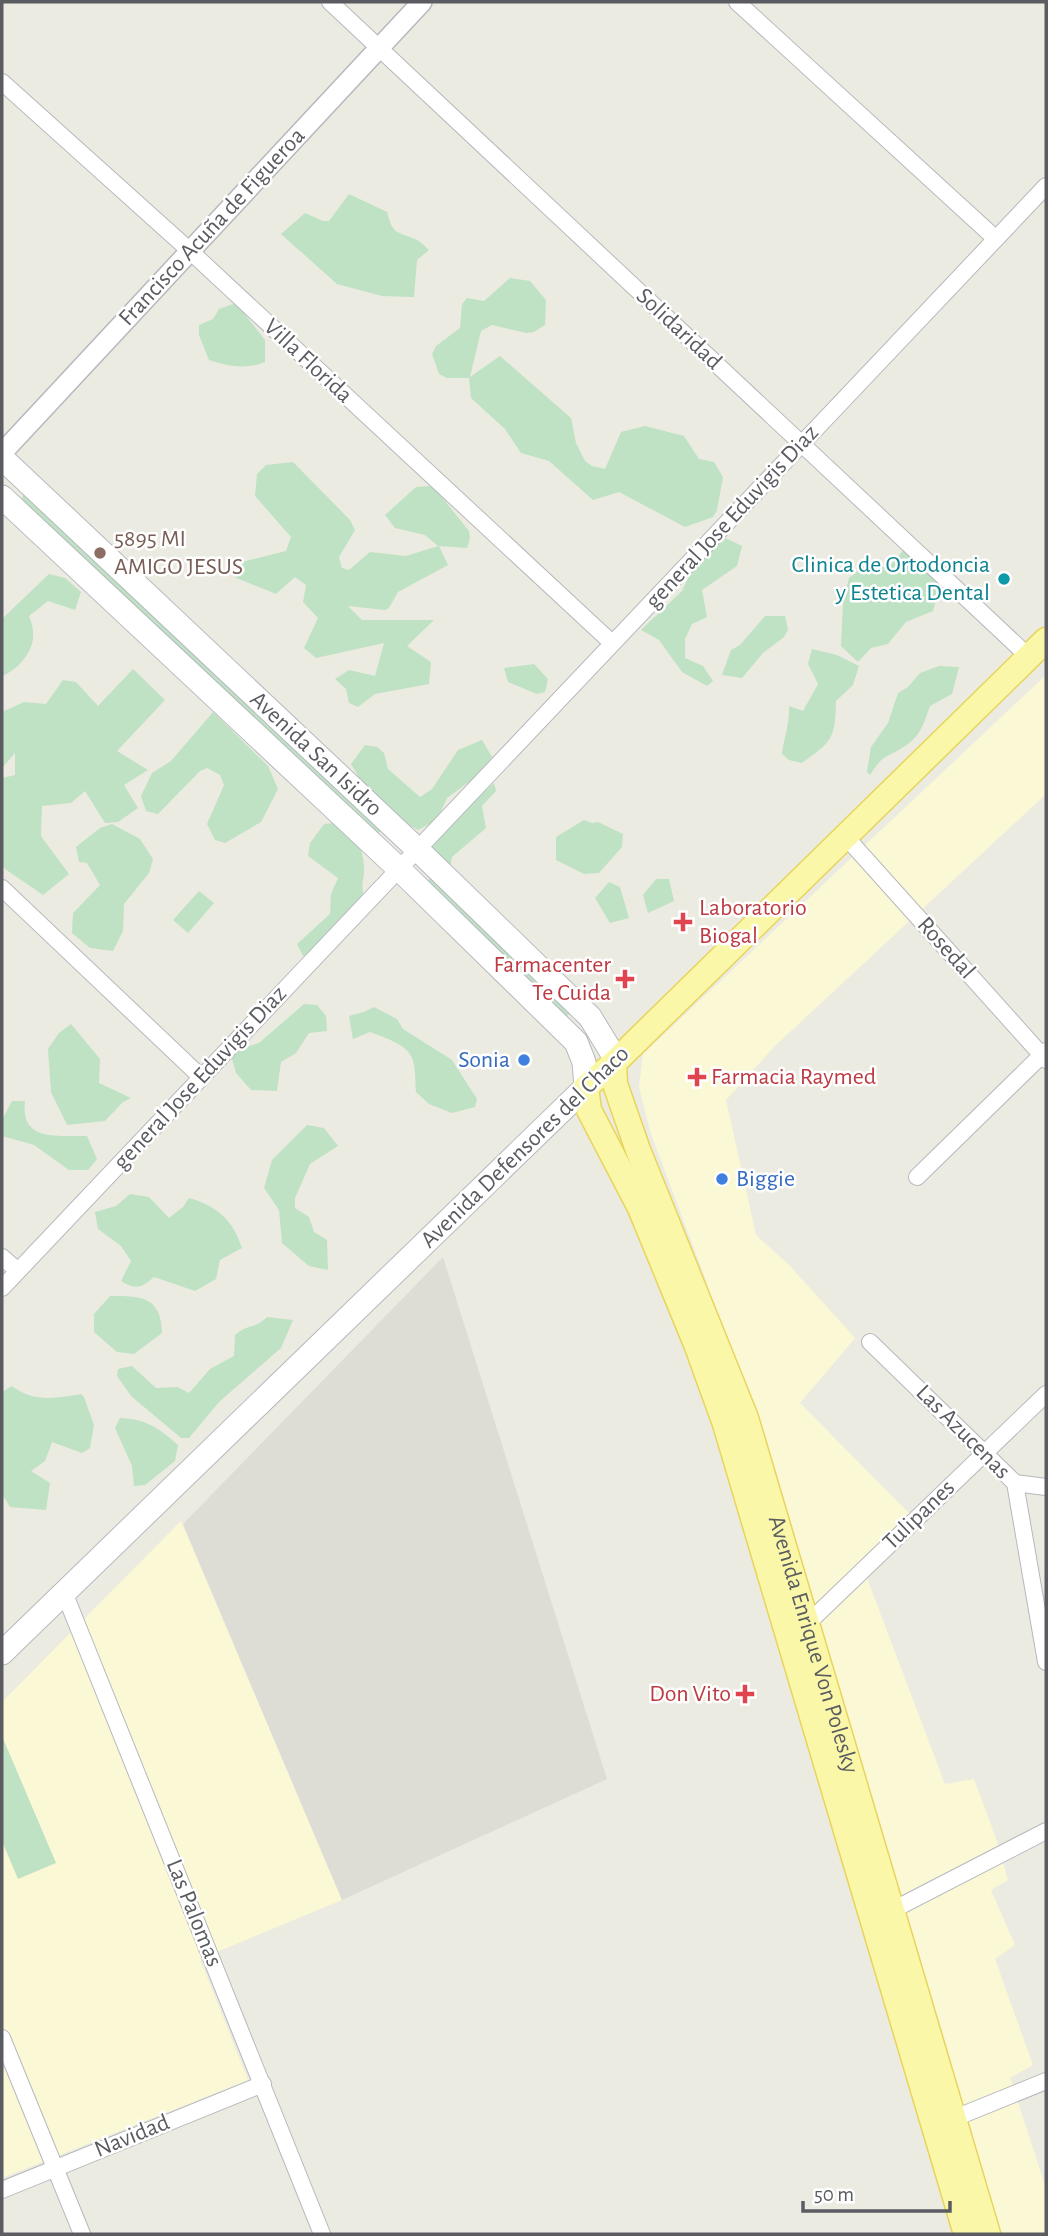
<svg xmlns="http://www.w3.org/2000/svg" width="1048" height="2236" font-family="'Alegreya Sans',sans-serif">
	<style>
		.commercial { fill: #fbf8d6 }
		.industrial { fill: #dddcd5 }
		.green { fill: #bee2c3 }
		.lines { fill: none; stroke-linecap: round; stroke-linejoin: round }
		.minor-casing { stroke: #b7b8bd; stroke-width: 18 }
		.tertiary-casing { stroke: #b7b8bd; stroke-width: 22 }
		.secondary-casing { stroke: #b7b9bf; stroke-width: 25 }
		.primary-casing { stroke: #e8d45d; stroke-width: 27 }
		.minor { stroke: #fff; stroke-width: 16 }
		.tertiary { stroke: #fff; stroke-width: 19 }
		.secondary { stroke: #fff; stroke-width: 23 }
		.primary { stroke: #faf8a8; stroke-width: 24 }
		.education-dot { fill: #8d6e63; stroke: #fff; stroke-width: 2.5 }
		.culture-dot { fill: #0f9aa8; stroke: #fff; stroke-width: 2.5 }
		.health-dot { fill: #e0444e; stroke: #fff; stroke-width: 2.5 }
		.shop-dot { fill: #3f7fe0; stroke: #fff; stroke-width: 2.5 }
		.labels { text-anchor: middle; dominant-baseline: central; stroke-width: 5; stroke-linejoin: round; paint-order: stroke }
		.street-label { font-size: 24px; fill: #5a5c61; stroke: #fff }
		.education-label { font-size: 24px; fill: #785e54; stroke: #fff; text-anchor: start }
		.culture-label { font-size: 24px; fill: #0d838f; stroke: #fff; text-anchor: end }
		.health-label { font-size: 24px; fill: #be3a42; stroke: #fff; text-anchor: start }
		.shop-label { font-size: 24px; fill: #366cbe; stroke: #fff; text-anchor: end }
	</style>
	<rect width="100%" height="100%" fill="#ecebe1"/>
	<!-- commercial -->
	<path class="commercial" d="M1046,675V794L775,1046L726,1100L756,1235L789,1265L855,1338L800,1403L911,1515L862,1565L945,1784L974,1779L996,1838L1008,1880L991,1890L1015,1945L995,1959L1033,2065L1010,2078L1046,2188V2234H996L846,1717L704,1275L650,1131L639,1087L643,1054Z
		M181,1521L342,1900L200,1959L248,2080L2,2178V1702Z"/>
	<!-- industrial -->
	<path class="industrial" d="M443,1257L607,1779L342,1900L183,1524Z"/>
	<!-- green -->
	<path class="green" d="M349,194L387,212C393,235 396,231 415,239C420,241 425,246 429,250L417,260L414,297L382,296L337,284L281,234L305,213L323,221H329Z
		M510,278L530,281L546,300L545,325L534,332L526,333L492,325L481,331L470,377L500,356L571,418L576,443L585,461L592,466L605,469L621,432L645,426L684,436L699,459L714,462L723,477L717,510L713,517L685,527L619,492L593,500L549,461L521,453L505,429L471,398L469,378H447L439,374L432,354L436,346L460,328L462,304L467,298L484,301Z
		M236,303L265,340V362C245,370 228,366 209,360L199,335V325L213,319L219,309Z
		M293,462L350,520L355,530L339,557L342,568L349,570L370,552L406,556L438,546L425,535L395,528L385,515L416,487L433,486L469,531L470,538L467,548L439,546L448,565L398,592L389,608L385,610L348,606L362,620H434L407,646L431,662L429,684L375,694L358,707L349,703L346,689L335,679L349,670L375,676L384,643L316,658L304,648L318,618L303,602L306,585L295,577L276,594L234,577L238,563L286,551L291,537L255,496L257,474L266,465Z
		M24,493L382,829L378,834L21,500Z
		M721,536L742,546L737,566L702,590L707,617L692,624L685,639V658L703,666L713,681L707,686L682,672L659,640L641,630L682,591L696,562Z
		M907,546L935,567L938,592L933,611L906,622L888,644L871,648L858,662L841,646L843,602L849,578L864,566L889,567Z
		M49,574L65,578L81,592L75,610L48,601L29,616C31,621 33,627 33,632C35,651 18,670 2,676V617H4Z
		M765,616H785L788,630L784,637L763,653L742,678L722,675L731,650L740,645Z
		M812,649L837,655L859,666L853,685L836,701C835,740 832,741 802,763L789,760L782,754C784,737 790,723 789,706L803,711L818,684L808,664Z
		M534,664L548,679L545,692L537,694L508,682L504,668Z
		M939,666L959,667L952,694L930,706C925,720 921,735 908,744C889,758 884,752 870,775L867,772L871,747L888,723L898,693L908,687L920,673Z
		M133,669L165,700L117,751L148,770L124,785L138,808L118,822L105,823L85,791L71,803L42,806L41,836L69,874L43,895L5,869L2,864V778L15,775V753L2,768V712L24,702L46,704L63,680L76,682L98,706Z
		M213,712L268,766L278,789L261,822L225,843L215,840L207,824L224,785L220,775L207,768L200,771L158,814L146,811L141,796L152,773L171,761Z
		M482,740L492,757L476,777L447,798L439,816L433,822L418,830L377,808L351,764L365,745L377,747L384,753L388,769L420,797L432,789L458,750Z
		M494,783L496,791L482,806L486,828L452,857L449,875L426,847L431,839Z
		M584,820L592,823L598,822L623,834L622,847L599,873L584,874L556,860V837Z
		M342,822C356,840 365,848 364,873C363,882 361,886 364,896L314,955L303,956L297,944L330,914L331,894L338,878L308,856L310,843L324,824Z
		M112,824L140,839L153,859L149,873L124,904L123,931L113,951L90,948L72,933L73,913L100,885L87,863L79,862L76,847L100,828Z
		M430,878L540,985L547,988L570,1013L567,1016H565L427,882Z
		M656,879H669L674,901L648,913L643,895Z
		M609,882L620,887L629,918L610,923L595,898Z
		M199,891L214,903L188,933L173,920Z
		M304,1004L317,1005L326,1016L327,1031L309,1033L296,1053L281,1062L277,1091L251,1090L236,1073L230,1052L259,1043Z
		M374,1007L397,1019L403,1029L452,1060L477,1099L475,1107L452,1113L429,1104L416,1092C415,1082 416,1068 412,1058C407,1044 383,1037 370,1032L353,1039L349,1016L364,1012Z
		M71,1024L100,1059L99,1083L131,1098L123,1102L105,1121L67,1125L51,1092L48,1049L59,1033Z
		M12,1101H25C20,1143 58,1135 87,1136L97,1159L88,1170H69L34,1145L2,1136V1120Z
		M307,1125L324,1128L338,1146L310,1164L295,1198V1208L309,1217L314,1232L327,1240L328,1270L309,1266L282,1243L279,1210L264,1188L272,1160Z
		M130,1194L149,1197L169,1218L183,1207L189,1198C217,1206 233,1220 242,1248L220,1260L216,1279L195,1291L154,1277C141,1288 136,1290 121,1281L131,1261L121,1246L98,1229L95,1212L116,1206Z
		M110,1296C141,1296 161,1296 162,1333L134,1354L117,1352L94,1332V1314Z
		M267,1317L293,1320L281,1348L219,1402L189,1438H181L131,1396L117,1376L118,1369L132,1366L156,1388L177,1387L189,1393L210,1369L234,1356L235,1335C248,1323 254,1330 267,1317Z
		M12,1386C34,1403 56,1398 81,1394L84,1397L94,1425L90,1448L82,1453L52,1442L45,1461L31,1471L50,1483L46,1510L10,1507L2,1494V1392Z
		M120,1418C146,1419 159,1428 178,1445L175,1461L145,1485L134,1486L132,1466L115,1428Z
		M2,1736L56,1863L18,1879L2,1841Z"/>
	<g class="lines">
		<!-- minor casing -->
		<g class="minor-casing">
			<path id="minor" d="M330,2L1028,656
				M737,2L996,239
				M2,82L190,251L612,643
				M845,836L1046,1060
				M2,888L201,1077
				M917,1177L1046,1051
				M2,1257L18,1271
				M2,1288L1046,186
				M870,1342L1015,1483L1046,1662
				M1015,1483L1046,1487
				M64,1592L322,2234
				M801,1626L807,1624L1046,1394
				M885,1914L1046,1831
				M2,2038L82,2234
				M945,2122L1046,2081
				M2,2190L263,2084"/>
		</g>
		<!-- tertiary casing -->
		<g class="tertiary-casing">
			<path id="tertiary" d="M2,453L422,2"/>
		</g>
		<!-- secondary casing -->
		<g class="secondary-casing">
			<path id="secondary" d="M2,458L417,849L590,1017L612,1053L614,1063
				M2,497L398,868L576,1042L584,1062L586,1087L2,1653"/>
		</g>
		<!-- primary casing -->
		<g class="primary-casing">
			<g id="primary">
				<path id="s1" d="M614,1063L615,1084L638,1150L746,1418L988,2234"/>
				<path d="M966,2234L725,1424L696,1344L640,1208L589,1110L586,1087L614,1063L1046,640"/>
			</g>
		</g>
		<!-- minor -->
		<use href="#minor" class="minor"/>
		<!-- tertiary -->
		<use href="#tertiary" class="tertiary"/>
		<!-- secondary -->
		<use href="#secondary" class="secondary"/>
		<!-- primary -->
		<use href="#primary" class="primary"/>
	</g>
	<!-- markers -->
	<circle class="education-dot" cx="100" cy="553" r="7"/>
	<circle class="culture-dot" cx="1004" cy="579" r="7"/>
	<g class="health-dot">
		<path d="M679.5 911.5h7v7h7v7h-7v7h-7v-7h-7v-7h7z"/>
		<path d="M621.5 968.5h7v7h7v7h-7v7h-7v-7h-7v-7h7z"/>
		<path d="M693.5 1066.5h7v7h7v7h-7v7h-7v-7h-7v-7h7z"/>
		<path d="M741.5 1683.5h7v7h7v7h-7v7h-7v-7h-7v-7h7z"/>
	</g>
	<g class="shop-dot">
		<circle cx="524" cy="1060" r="7"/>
		<circle cx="722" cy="1179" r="7"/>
	</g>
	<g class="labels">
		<!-- street labels -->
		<g class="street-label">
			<text transform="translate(212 227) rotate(-47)">Francisco Acuña de Figueroa</text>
			<text transform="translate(679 329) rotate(43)">Solidaridad</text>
			<text transform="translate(308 361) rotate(43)">Villa Florida</text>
			<text transform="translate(732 517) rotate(-47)">general Jose Eduvigis Diaz</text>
			<text transform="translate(316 754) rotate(43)">Avenida San Isidro</text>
			<text transform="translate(946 948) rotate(48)">Rosedal</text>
			<text transform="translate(200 1078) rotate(-47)">general Jose Eduvigis Diaz</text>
			<text transform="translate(525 1147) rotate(-44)">Avenida Defensores del Chaco</text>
			<text transform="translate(963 1432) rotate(45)">Las Azucenas</text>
			<text transform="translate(919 1515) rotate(-44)">Tulipanes</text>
			<text stroke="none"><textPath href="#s1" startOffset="616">Avenida Enrique Von Polesky</textPath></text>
			<text transform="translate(194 1913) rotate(68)">Las Palomas</text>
			<text transform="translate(132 2136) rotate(-22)">Navidad</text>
		</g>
		<!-- education labels -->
		<g class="education-label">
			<text x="114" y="539">5895 MI<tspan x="114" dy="28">AMIGO JESUS</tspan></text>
		</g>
		<!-- culture labels -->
		<g class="culture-label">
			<text x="990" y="565">Clinica de Ortodoncia<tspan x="990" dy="28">y Estetica Dental</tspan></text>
		</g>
		<!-- health labels -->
		<g class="health-label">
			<text x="699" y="908">Laboratorio<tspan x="699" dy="28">Biogal</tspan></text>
			<text x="611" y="965" text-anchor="end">Farmacenter<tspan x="611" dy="28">Te Cuida</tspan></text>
			<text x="711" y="1077">Farmacia Raymed</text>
			<text x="731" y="1694" text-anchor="end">Don Vito</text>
		</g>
		<!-- shop labels -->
		<g class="shop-label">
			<text x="510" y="1060">Sonia</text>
			<text x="736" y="1179" text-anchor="start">Biggie</text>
		</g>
	</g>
	<!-- border -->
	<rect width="1048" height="2236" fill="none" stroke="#5a5c61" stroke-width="7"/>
	<!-- scale -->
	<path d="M803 2201v10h147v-10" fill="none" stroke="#5a5c61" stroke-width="3.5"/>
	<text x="814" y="2201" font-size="21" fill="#5a5c61" stroke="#ffffff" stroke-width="5" paint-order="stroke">50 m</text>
</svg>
